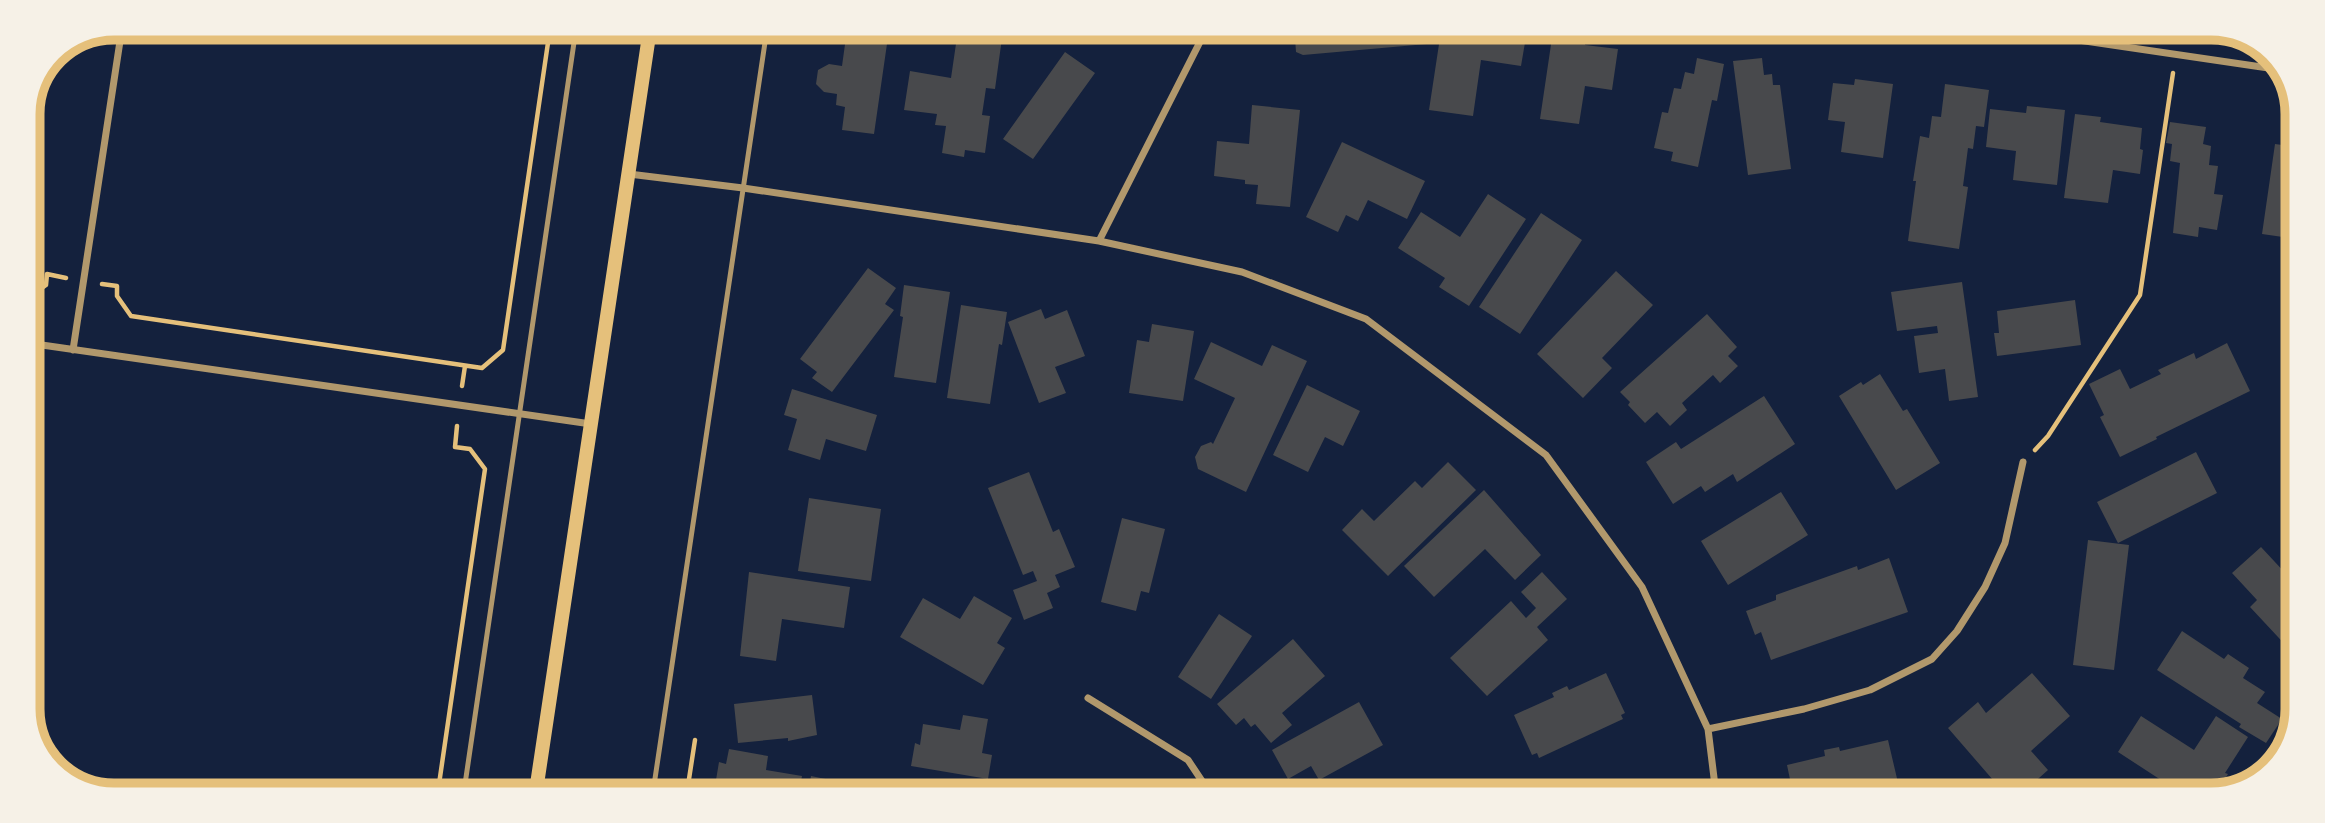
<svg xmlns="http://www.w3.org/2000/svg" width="2325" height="823" font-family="'Alegreya Sans',sans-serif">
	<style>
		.building { fill: #48494c }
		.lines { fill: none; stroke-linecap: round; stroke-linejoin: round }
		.path { stroke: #e5c07b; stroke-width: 4.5 }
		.service { stroke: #b1986c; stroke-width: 5 }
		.minor { stroke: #b1986c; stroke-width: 7 }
		.secondary { stroke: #e5c07b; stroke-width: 14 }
		.rim { fill: none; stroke: #e5c07b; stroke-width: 9 }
	</style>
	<rect width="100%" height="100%" fill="#14213d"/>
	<!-- building -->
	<path class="building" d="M847,30H889L874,134L842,130L845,107L836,105L837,94L824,92L816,84L818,70L829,64L842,66Z
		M958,30H990L989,37L1002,38L995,89L986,88L982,115L990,116L985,153L965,150L964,157L942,153L946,126L935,125L937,114L904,110L910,71L951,78Z
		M1299,31H1426L1427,44L1303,55L1296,52L1295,38Z
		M1441,31H1527L1521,66L1481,60L1473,116L1429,110Z
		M1553,31L1587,33L1585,45L1618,49L1612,90L1585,86L1579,124L1540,119Z
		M1065,52L1095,73L1033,159L1003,139Z
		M1697,58L1724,64L1717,101L1712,100L1698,167L1671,161L1673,152L1654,148L1662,112L1668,113L1674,88L1681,89L1685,72L1694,74Z
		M1762,58L1764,75L1772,74L1773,85H1780L1791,169L1748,175L1733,61Z
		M1855,79L1893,84L1883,158L1841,152L1845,122L1828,120L1833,83L1854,85Z
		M1945,84L1989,90L1984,127L1976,126L1973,149L1968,148L1963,186L1968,187L1959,249L1908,241L1916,181H1913L1920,136L1929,138L1932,116L1941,117Z
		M1252,105L1300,110L1290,207L1256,204L1258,185L1245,184V180L1214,176L1217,141L1249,144Z
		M2027,106L2065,110L2057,185L2013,180L2016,151L1986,147L1990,109L2026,113Z
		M2075,114L2101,117L2100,122L2142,128L2140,149L2143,150L2140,174L2113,170L2108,203L2064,198Z
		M2170,122L2206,127L2203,144L2211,146L2209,165L2218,166L2214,194L2223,195L2217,230L2199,227L2198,237L2173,233L2180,163L2170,161L2172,144L2166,143Z
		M1342,142L1425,181L1407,219L1368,200L1358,221L1346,215L1338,232L1306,217Z
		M2275,144L2297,147L2296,239L2262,234Z
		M1488,194L1526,219L1469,306L1439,287L1445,278L1398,248L1421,212L1460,237Z
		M1541,213L1582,240L1520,334L1479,307Z
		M868,268L896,288L885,304L894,310L832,392L812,378L817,372L800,359Z
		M1616,271L1653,305L1602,358L1612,368L1583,398L1537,354Z
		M1962,282L1978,397L1949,401L1945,369L1919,373L1914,336L1938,333L1937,326L1897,331L1891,292Z
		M904,285L950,292L936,383L894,377L903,317L900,316Z
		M2075,300L2081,345L1997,356L1994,333H1999L1997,311Z
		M961,305L1007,312L1002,345L999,344L990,404L947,398Z
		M1041,309L1045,319L1067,310L1085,356L1055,367L1066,393L1039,403L1008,322Z
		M1707,314L1737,347L1728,356L1738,366L1720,383L1713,375L1682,403L1687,410L1670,426L1657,412L1645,423L1628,405L1630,402L1620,392Z
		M1152,324L1194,331L1183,401L1129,393L1137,340L1149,342Z
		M1211,342L1262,366L1272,345L1307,361L1246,492L1198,469L1195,457L1201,446L1211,442L1213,444L1235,398L1194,379Z
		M2227,343L2250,391L2156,437L2157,439L2120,457L2100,417L2104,415L2089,384L2120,369L2130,389L2161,374L2158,370L2194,353L2196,359Z
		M1880,374L1903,411L1907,409L1940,463L1896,490L1839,396L1861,382L1863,385Z
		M1307,385L1360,411L1343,446L1325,437L1308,472L1273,455Z
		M792,389L877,415L866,451L826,439L820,460L788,450L797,419L784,415Z
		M1764,396L1795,444L1737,482L1733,474L1705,492L1701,486L1673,504L1646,462L1676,442L1681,449Z
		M2196,452L2217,493L2118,543L2097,502Z
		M1448,462L1476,490L1388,576L1342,530L1362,509L1374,521L1415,481L1422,488Z
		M1029,472L1053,532L1059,529L1075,567L1055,575L1060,587L1047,593L1053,608L1024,620L1013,590L1037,581L1033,571L1023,575L988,488Z
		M1484,490L1541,555L1515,580L1485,549L1434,597L1404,566Z
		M1781,492L1808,535L1728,585L1701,541Z
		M809,498L881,509L871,581L798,571Z
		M1122,518L1165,529L1149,593L1141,591L1136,611L1101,602Z
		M2088,540L2129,545L2114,670L2073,665Z
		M2261,547L2288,576L2284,580L2294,590L2293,653L2250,607L2257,600L2232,573Z
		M1889,558L1908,612L1771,660L1761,632L1755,635L1746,611L1776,600V595L1857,566L1858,570Z
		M749,572L850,587L844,628L782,619L776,661L740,656Z
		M1542,572L1567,599L1537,627L1548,640L1487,696L1450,658L1511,601L1526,618L1536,608L1521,592Z
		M974,596L1012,618L997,643L1005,648L983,685L900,637L923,598L960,619Z
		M1219,614L1252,636L1211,699L1178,677Z
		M2182,631L2224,659L2228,654L2249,668L2243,678L2265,692L2257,703L2282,719L2266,743L2239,727L2241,724L2157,670Z
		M1293,639L1325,676L1282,713L1292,725L1271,743L1255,724L1251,727L1244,718L1236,725L1217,704Z
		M1606,673L1625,713L1621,715L1623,719L1539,758L1537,753L1532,755L1514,715L1554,697L1552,693L1567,686L1569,690Z
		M2032,673L2070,716L2031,751L2048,770L2020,795H2006L1948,728L1978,702L1986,713Z
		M812,695L817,735L788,741V738L738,743L734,704Z
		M1359,702L1383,745L1319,780L1311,766L1288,779L1272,750Z
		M963,715L988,719L982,753L992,755L988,779L911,766L915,743L920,745L923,724L960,730Z
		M2141,716L2194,750L2216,716L2248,737L2225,773L2228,774L2216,793L2184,795L2118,752Z
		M1888,740L1899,787L1865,794H1793L1787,765L1825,756L1824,750L1839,747L1840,751Z
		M729,749L768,756L766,770L802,776L799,792H714L719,762L726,764Z
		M811,776L850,784L848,792H808Z
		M1652,779L1654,794H1597L1596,787Z
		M860,785L889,791V792H859Z"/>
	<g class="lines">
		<!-- path -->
		<path class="path" d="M102,284L117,286V296L131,316L482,368L503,350L550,29
			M28,298L46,285L47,274L66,278
			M462,386L465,366
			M2035,450L2048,436L2140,295L2173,73
			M438,791L485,469L470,449L455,447L457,426
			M687,792L695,740"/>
		<!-- service -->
		<path class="service" d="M464,791L576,29
			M653,792L767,29"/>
		<!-- minor -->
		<path class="minor" d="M2023,32L2282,70
			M629,174L743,188L1099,241L1242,272L1366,319L1546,455L1642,587L1708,729L1716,794
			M1099,241L1206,30
			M28,343L591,424
			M73,350L122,28
			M1088,698L1188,760L1210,793
			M1708,729L1804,709L1870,690L1932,659L1957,631L1985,587L2005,543L2023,462"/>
		<!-- secondary -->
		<path class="secondary" d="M536,791L650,29"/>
	</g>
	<!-- crop -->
	<path d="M0 0H2325V823H0ZM114 40H2211A74 74 0 0 1 2285 114V709A74 74 0 0 1 2211 783H114A74 74 0 0 1 40 709V114A74 74 0 0 1 114 40Z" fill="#f6f1e7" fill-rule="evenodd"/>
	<path class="rim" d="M114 40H2211A74 74 0 0 1 2285 114V709A74 74 0 0 1 2211 783H114A74 74 0 0 1 40 709V114A74 74 0 0 1 114 40Z"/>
</svg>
